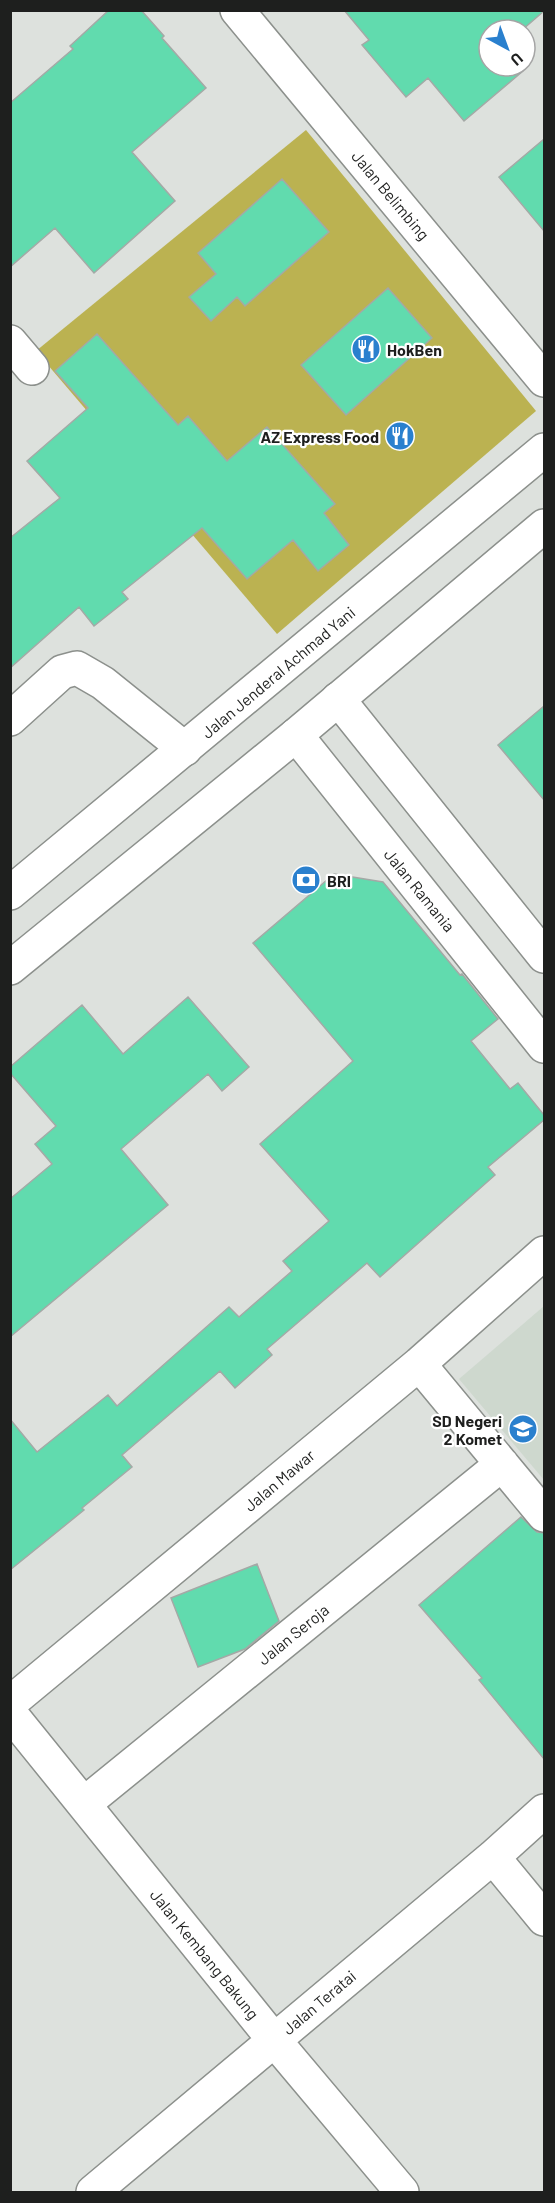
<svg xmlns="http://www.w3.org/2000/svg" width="555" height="2203" font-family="Barlow,sans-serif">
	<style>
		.built { fill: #ced8ce }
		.green { fill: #bbb251 }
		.building { fill: #61dbae; stroke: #a4a9a6; stroke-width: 1.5 }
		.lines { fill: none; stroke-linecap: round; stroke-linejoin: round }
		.minor-casing { stroke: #8c908c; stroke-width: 36 }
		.highway-casing { stroke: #8c908c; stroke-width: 36 }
		.minor { stroke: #fff; stroke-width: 33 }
		.highway { stroke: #fff; stroke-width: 33 }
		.labels { text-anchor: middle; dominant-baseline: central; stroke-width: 4.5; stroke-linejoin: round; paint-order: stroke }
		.street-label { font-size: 16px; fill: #1e1f1e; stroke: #fff }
		.poi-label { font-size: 16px; font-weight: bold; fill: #1e1f1e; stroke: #fff; text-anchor: start }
	</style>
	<rect width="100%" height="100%" fill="#dde1dd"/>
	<!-- built -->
	<path class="built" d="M544,1306V1480L459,1379Z"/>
	<!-- green -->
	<path class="green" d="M306,130L536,411L277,634L36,351Z"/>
	<!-- building -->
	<path class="building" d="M109,10H141L164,36L162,38L206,88L132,152L175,201L94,273L55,228L10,267V103L73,49L70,46Z
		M344,10H544V11L522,30H489V66H519L523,71L464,121L428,78L406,97L362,45L369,40Z
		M544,139V231L499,177Z
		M282,179L329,232L245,306L237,297L211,321L189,297L216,274L198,253Z
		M388,288L432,338L346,415L301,365Z
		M97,334L178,425L188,416L227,461L267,427L335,504L324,513L349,545L318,571L293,540L247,579L202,528L122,592L128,599L94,626L79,607L10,668V538L60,498L27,461L88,408L55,371Z
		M544,706V800L498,745Z
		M334,874L383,882L460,975L462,974L498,1019L471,1041L510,1089L518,1083L544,1115V1120L488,1167L495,1175L380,1277L367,1263L267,1349L272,1355L235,1388L220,1371L122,1455L132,1467L82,1508L84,1510L10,1570V1419L37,1452L108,1395L117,1406L229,1307L239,1317L292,1271L283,1261L329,1221L260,1144L353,1061L253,943Z
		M188,997L249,1067L222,1091L208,1074L121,1149L168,1205L10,1337V1199L52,1164L35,1144L56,1126L10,1073V1067L82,1005L123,1054Z
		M521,1517L537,1532L544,1533V1759L479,1680L482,1678L419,1605Z
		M257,1564L279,1621L245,1649L198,1667L171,1598Z"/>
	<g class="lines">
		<!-- minor casing -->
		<g class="minor-casing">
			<path id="minor" d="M237,10L544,380
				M10,342L32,368
				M338,699L544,956
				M10,719L62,672L77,668L103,683L185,749
				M296,735L544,1046
				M419,1364L544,1515
				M10,1703L419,1364L544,1253
				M10,1713L274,2040L402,2192
				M84,1804L502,1464
				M493,1857L544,1919
				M93,2192L493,1857L544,1811"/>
		</g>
		<!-- highway casing -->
		<g class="highway-casing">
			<path id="highway" d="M10,893L544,450
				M10,968L296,735L544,526"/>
		</g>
		<!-- minor -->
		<use href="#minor" class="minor"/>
		<!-- highway -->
		<use href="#highway" class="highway"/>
	</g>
	<!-- icons -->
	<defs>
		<g id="restaurant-disc" transform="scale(1.5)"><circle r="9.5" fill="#2a80ce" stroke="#fff"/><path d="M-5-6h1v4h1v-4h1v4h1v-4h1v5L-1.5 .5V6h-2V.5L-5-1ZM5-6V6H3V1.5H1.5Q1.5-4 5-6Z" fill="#fff"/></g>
		<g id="bank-disc" transform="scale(1.5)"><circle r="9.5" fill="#2a80ce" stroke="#fff"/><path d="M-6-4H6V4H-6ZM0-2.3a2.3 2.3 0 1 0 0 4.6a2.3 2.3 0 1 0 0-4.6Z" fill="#fff"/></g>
		<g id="school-disc" transform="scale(1.5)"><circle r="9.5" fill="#2a80ce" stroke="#fff"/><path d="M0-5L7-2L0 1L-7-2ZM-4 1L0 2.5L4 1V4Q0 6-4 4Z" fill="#fff"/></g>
	</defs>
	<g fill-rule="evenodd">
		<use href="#restaurant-disc" x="366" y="349"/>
		<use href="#restaurant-disc" x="400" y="436"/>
		<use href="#bank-disc" x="306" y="880"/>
		<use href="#school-disc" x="523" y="1429"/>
	</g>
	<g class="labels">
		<!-- street labels -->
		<g class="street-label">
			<text transform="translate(391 195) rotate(50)">Jalan Belimbing</text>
			<text transform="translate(278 672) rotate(-40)">Jalan Jenderal Achmad Yani</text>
			<text transform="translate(420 890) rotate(51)">Jalan Ramania</text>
			<text transform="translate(279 1480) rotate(-40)">Jalan Mawar</text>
			<text transform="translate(293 1634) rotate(-39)">Jalan Seroja</text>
			<text transform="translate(205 1954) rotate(51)">Jalan Kembang Bakung</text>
			<text transform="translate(319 2002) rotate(-40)">Jalan Teratai</text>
		</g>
		<!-- poi labels -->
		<g class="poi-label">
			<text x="387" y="349">HokBen</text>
			<text x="379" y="436" text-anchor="end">AZ Express Food</text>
			<text x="327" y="880">BRI</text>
			<text x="502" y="1420" text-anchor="end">SD Negeri<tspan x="502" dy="18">2 Komet</tspan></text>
		</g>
	</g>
	<!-- border -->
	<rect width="555" height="2203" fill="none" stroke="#1e1f1e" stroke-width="24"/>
	<!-- north arrow -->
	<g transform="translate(507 48) rotate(139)"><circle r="28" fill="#ffffff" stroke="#a5a5a5" stroke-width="1.5"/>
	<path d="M0-4.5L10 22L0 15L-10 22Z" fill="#2a80ce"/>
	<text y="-9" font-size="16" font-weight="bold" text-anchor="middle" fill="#1e1f1e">U</text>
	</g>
</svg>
